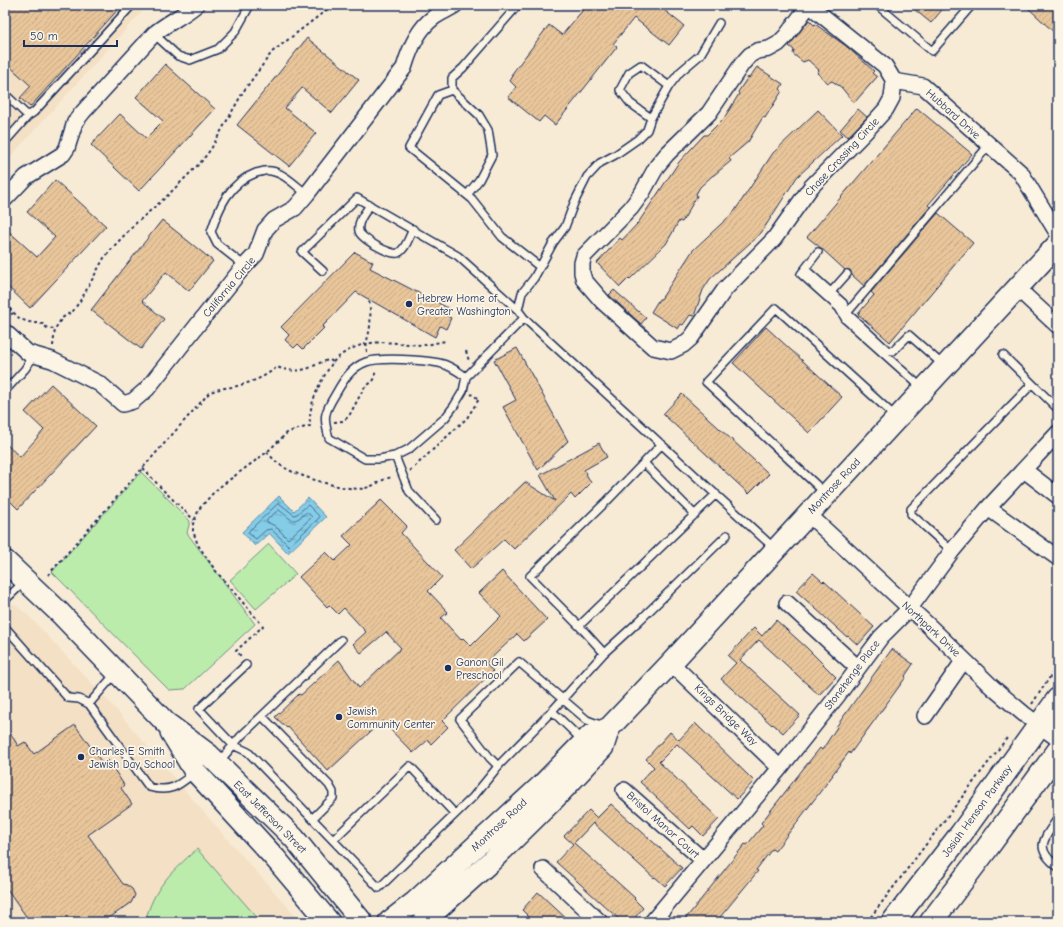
<svg xmlns="http://www.w3.org/2000/svg" width="1063" height="927" font-family="'Comic Neue',sans-serif">
	<style>
		.built { fill: #f4e0c4 }
		.green { fill: #bcecab; stroke: #6c8e84 }
		.water { fill: url(#water-ripples); stroke: #5b8db0 }
		.lines { fill: none; stroke-linecap: round; stroke-linejoin: round }
		.shore { stroke: #456e94; stroke-width: 1 }
		.building { fill: url(#building-hatch); stroke: #1b2f5e }
		.lane-casing { stroke: #1b2f5e; stroke-width: 10 }
		.street-casing { stroke: #1b2f5e; stroke-width: 18 }
		.secondary-casing { stroke: #1b2f5e; stroke-width: 24 }
		.primary-casing { stroke: #1b2f5e; stroke-width: 25 }
		.path { stroke: #1b2f5e; stroke-width: 2; stroke-dasharray: 3 3; stroke-linecap: butt }
		.lane { stroke: #fcf5e5; stroke-width: 7 }
		.street { stroke: #fcf5e5; stroke-width: 15 }
		.secondary { stroke: #fcf5e5; stroke-width: 21 }
		.primary { stroke: #fcf5e5; stroke-width: 22 }
		.poi-dot { fill: #1b2f5e; stroke: #fcf5e5; stroke-width: 1.5 }
		.labels { text-anchor: middle; dominant-baseline: central; stroke-width: 3.5; stroke-linejoin: round; paint-order: stroke }
		.street-label { font-size: 11px; fill: #1b2f5e; stroke: #fcf5e5 }
		.poi-label { font-size: 11px; fill: #1b2f5e; stroke: #fcf5e5; text-anchor: start }
	</style>
	<defs>
		<pattern id="water-ripples" width="26" height="14" patternUnits="userSpaceOnUse"><rect width="26" height="14" fill="#85cce6"/><path d="M2 4q2-2 4 0t4 0M15 11q2-2 4 0t4 0" fill="none" stroke="#6ca6be"/></pattern>
		<pattern id="building-hatch" width="6" height="6" patternUnits="userSpaceOnUse"><rect width="6" height="6" fill="#e9c59a"/><path d="M-1 1l2-2M0 6l6-6M5 7l2-2" fill="none" stroke="#c7aa87"/></pattern>
	</defs>
	<rect width="100%" height="100%" fill="#f8ebd6"/>
	<filter id="ink" filterUnits="userSpaceOnUse"><feTurbulence type="fractalNoise" baseFrequency=".025" numOctaves="2"/><feDisplacementMap in="SourceGraphic" scale="8" xChannelSelector="R" yChannelSelector="G"/><feConvolveMatrix kernelMatrix="1 2 1 2 8 2 1 2 1" color-interpolation-filters="sRGB"/></filter>
	<g filter="url(#ink)">
		<!-- built -->
		<path class="built" d="M5,5H148L5,163Z
			M5,598L26,613L114,707L199,807L301,922H5Z"/>
		<!-- green -->
		<path class="green" d="M141,472L190,521L187,533L255,624L185,689L169,690L52,572Z
			M269,544L296,574L256,609L230,580Z
			M197,849L261,922H145C154,887 171,872 197,849Z"/>
		<!-- water -->
		<path class="water" d="M279,496L294,511L308,498L326,517L288,553L269,533L255,546L242,532Z"/>
		<g class="lines">
			<!-- shore -->
			<path class="shore" d="M279,503L294,515L297,514L308,505L319,516V518L289,546L271,529L266,530L256,539L248,533L249,531Z
				M279,510C294,521 291,525 307,512L312,517L288,539L275,526L267,522V520Z"/>
		</g>
		<!-- building -->
		<path class="building" d="M5,5H122L30,107L20,98L31,86L5,62Z
			M587,5H658L684,26L669,45L634,18L613,44L617,47L555,125L544,116L539,122L508,97L516,87L510,81L513,76L511,75L549,25L562,35Z
			M909,5H946L931,23Z
			M1025,5H1058V36Z
			M809,20L814,25L815,24L846,46L874,71L872,73L877,77L854,103L841,87L832,81L828,83L817,73L819,70L808,60L803,62L793,54L794,50L789,46Z
			M307,38L359,80L332,113L302,88L285,108L316,133L289,166L237,125Z
			M165,64L215,109L139,191L91,145L120,114L146,138L163,121L136,97Z
			M757,67L783,84L780,89L782,91L765,118L763,117L748,142L729,158L731,161L714,175L712,176L700,187L696,194L697,196L682,222L679,221L666,244L630,279L629,278L620,287L597,263L620,238L622,240L638,223L679,162L704,135H707L724,118L739,94L738,92L748,77L749,78Z
			M917,108L972,154L928,205L930,207L864,286L852,275L850,270H845L821,248L807,237Z
			M858,109L867,117L848,137L840,130Z
			M818,110L842,135L797,177L761,233L710,279L703,290L694,316L690,315L683,325L681,324L678,329L651,312L659,299H661L693,250L734,212L773,153Z
			M55,180L106,226L30,308L5,284V228L37,257L55,237L27,212Z
			M938,213L973,243L890,342L858,314L874,295L871,292Z
			M162,220L213,261L189,291L166,272L142,301L164,319L141,349L91,310Z
			M355,252L373,262L370,268L450,309L446,315L451,318L446,329L440,326L435,337L356,292L322,327L324,328L303,349L298,344L294,348L285,340L289,335L281,327Z
			M614,290L646,318L641,324L609,295Z
			M766,327L842,397L809,433L733,363Z
			M517,348L568,441L538,470L503,407L516,400L494,360Z
			M51,384L96,426L18,509L5,496V443L20,457L44,430L25,412Z
			M682,394L769,474L749,494L663,414Z
			M599,443L607,457L584,470L591,483L575,499L571,494L514,549L504,539L471,569L454,550L525,482L555,501L540,475Z
			M381,500L407,526L401,533L442,577L428,591L448,612L441,618L461,640L463,638L471,646L501,616L479,593L502,571L547,620L524,641L517,634L486,663L493,671L442,721L448,727L431,744L428,740L413,753L382,721L328,771L288,727L287,728L275,717L299,694L301,695L339,660L359,688L401,648L386,632L361,653L353,644L366,632L344,608L338,614L329,605L327,607L299,577L326,552L335,561L352,545L343,536Z
			M813,573L823,582L824,581L874,627L858,645L848,636L847,637L796,591Z
			M776,620L807,648L836,677L819,695L759,640L740,660L800,715L783,733L773,724L772,725L721,679L736,663L728,656L754,628L762,636Z
			M892,649L913,664L905,676L906,677L850,754L849,752L832,775H833L775,851L772,849L756,870L758,871L716,922H683L745,844L747,845L763,825L761,823L803,769L820,748L822,750L837,727H836Z
			M695,723L754,781L737,799L677,744L659,762L719,819L703,836L693,826L690,829L640,782L654,767L646,759L670,732L679,740Z
			M75,725L103,764L108,760L124,785L121,788L132,804L88,835L123,884L127,885L132,889L135,895L131,903L103,922H30L5,886V738L11,734L18,746L25,742L34,754Z
			M611,804L682,868L665,886L655,877L654,878L593,823L574,843L635,898L634,899L643,908L631,922H622L556,862L573,844L564,836L589,810L597,818Z
			M538,892L570,922H534L522,910Z"/>
		<g class="lines">
			<!-- lane casing -->
			<g class="lane-casing">
				<path id="lane" d="M877,5L932,51L972,5
					M154,34L178,56L190,60L218,49L235,32L250,5
					M452,90V78L463,68L518,5
					M5,94L28,116
					M651,118L630,103L620,90L629,73L641,65L669,86
					M5,142L28,116L34,112L132,5
					M467,195L479,180L492,155L488,130L479,115L452,90L438,95L409,148L472,199L502,237L540,267
					M370,205C365,213 357,221 359,231C360,238 391,256 398,253C406,249 409,237 413,229
					M818,252L801,274L839,308L846,320L922,388
					M245,266L217,244L211,232C219,207 229,183 256,173C261,172 265,170 271,171C284,173 296,186 307,194
					M805,269L843,303L847,313
					M323,271L302,252L357,198L458,256L518,310
					M831,292L847,274
					M524,318L518,310L522,293L534,278L553,243L565,227L574,203L587,177L600,163L615,155L638,139L647,130L651,118L669,86L680,72L700,55L719,23
					M1003,355L1058,409
					M943,365L909,335L893,351L887,350L847,313L989,145
					M466,377C458,371 449,365 439,363C423,360 381,357 366,362C350,368 343,381 335,395C324,413 323,417 329,438L365,459H379L395,456L409,449L445,418L454,406L463,391L466,377L524,318L774,548
					M5,391L25,369L34,355
					M395,456L409,491L436,520
					M644,463L695,515
					M825,493L706,382L776,308L896,417
					M952,551L911,514V509L1032,384
					M5,600L24,582
					M579,626L716,494
					M5,627L68,698L79,699L89,704L149,787C170,793 178,786 194,773
					M604,653L584,631L530,576L608,500L662,444
					M246,665L199,709L233,745L248,752L379,888L473,797L500,764L552,711L604,653L639,621L727,535
					M89,704L115,674
					M552,711L584,742
					M262,716L329,785L333,792V798L313,818
					M219,762L241,736L341,640
					M498,766L490,758L460,719L519,662L587,720L603,726
					M1058,818C1044,839 1033,848 1058,867
					M333,840L410,766L455,814
					M1057,922L1058,921"/>
			</g>
			<!-- street casing -->
			<g class="street-casing">
				<path id="street" d="M809,5L786,36L778,44L769,49L757,51L750,55L742,64L709,113L667,154L657,166L642,193L631,208L584,256L582,263V273L584,280L603,302L653,347L671,351L683,345L691,338L725,289L774,239L811,187L865,132L886,109L892,98L894,81
					M809,5L885,66L894,81L923,86L1021,173L1058,234
					M5,199L26,177L63,154L67,148L75,122L83,112L154,34C167,23 183,16 196,5
					M1017,288L1058,326
					M5,332L28,353L52,360L100,384L123,404L133,401L147,389L240,271L256,254L265,230L274,220L295,208L307,194L404,68C409,51 418,29 433,18C439,13 448,10 455,5
					M1024,470L1058,496
					M988,508L1058,558
					M808,514L927,624L992,687L1024,714L1058,739
					M787,603L858,668
					M671,663L780,768
					M925,716L964,660
					M624,790L703,860
					M543,869L600,922
					M652,922L780,768L838,695L881,637L910,608L952,551L988,508L1058,433"/>
			</g>
			<!-- secondary casing -->
			<g class="secondary-casing">
				<path id="secondary" d="M5,561L60,613L166,723L209,755L294,838L362,922
					M171,732L194,770L275,858L329,922
					M389,922L415,902L542,785L590,736L609,728L671,663L1058,244
					M423,922L490,862L554,799L603,747L609,728"/>
			</g>
			<!-- primary casing -->
			<g class="primary-casing">
				<path id="primary" d="M893,922L961,834L1058,699
					M931,922L985,851L1058,751"/>
			</g>
			<!-- path -->
			<path class="path" d="M5,304L20,319L29,322L43,324L47,328L55,329L62,318L73,311L82,298L104,258L116,244L135,224L166,197L201,162L211,149L243,92L272,52L333,5
				M6,318L13,313
				M53,346L55,329
				M466,351L469,361
				M367,352C365,341 369,337 370,326C371,317 370,308 369,299
				M333,362C361,335 388,343 422,345C430,345 438,342 446,341
				M334,422L343,421L349,416L364,388L373,381L375,378V370
				M267,452C272,458 278,464 285,468C301,477 348,492 365,488C375,486 383,478 393,477
				M143,468L162,489L194,520
				M410,471L467,418L479,399L471,394
				M48,575L209,393C218,388 228,388 237,386C252,382 265,377 277,367C287,371 298,372 309,368C316,365 322,361 330,360L333,362C321,380 308,403 310,426L294,430L287,433L267,452L221,486L214,492L199,509L193,524V531L198,545L215,570L263,626L236,651L242,657
				M1032,704L1058,665
				M867,922L1007,738"/>
			<!-- lane -->
			<use href="#lane" class="lane"/>
			<!-- street -->
			<use href="#street" class="street"/>
			<!-- secondary -->
			<use href="#secondary" class="secondary"/>
			<!-- primary -->
			<use href="#primary" class="primary"/>
		</g>
	</g>
	<!-- markers -->
	<g class="poi-dot">
		<circle cx="409" cy="304" r="4"/>
		<circle cx="448" cy="668" r="4"/>
		<circle cx="339" cy="717" r="4"/>
		<circle cx="81" cy="757" r="4"/>
	</g>
	<g class="labels">
		<!-- street labels -->
		<g class="street-label">
			<text transform="translate(953 114) rotate(42)">Hubbard Drive</text>
			<text transform="translate(842 157) rotate(-47)">Chase Crossing Circle</text>
			<text transform="translate(229 287) rotate(-50)">California Circle</text>
			<text transform="translate(834 486) rotate(-47)">Montrose Road</text>
			<text transform="translate(931 629) rotate(43)">Northpark Drive</text>
			<text transform="translate(852 675) rotate(-53)">Stonehenge Place</text>
			<text transform="translate(726 715) rotate(44)">Kings Bridge Way</text>
			<text transform="translate(977 811) rotate(-54)">Josiah Henson Parkway</text>
			<text transform="translate(270 817) rotate(45)">East Jefferson Street</text>
			<text transform="translate(499 825) rotate(-43)">Montrose Road</text>
			<text transform="translate(663 825) rotate(42)">Bristol Manor Court</text>
		</g>
		<!-- poi labels -->
		<g class="poi-label">
			<text x="417" y="298">Hebrew Home of<tspan x="417" dy="13">Greater Washington</tspan></text>
			<text x="456" y="662">Ganon Gil<tspan x="456" dy="13">Preschool</tspan></text>
			<text x="347" y="711">Jewish<tspan x="347" dy="13">Community Center</tspan></text>
			<text x="89" y="751">Charles E Smith<tspan x="89" dy="13">Jewish Day School</tspan></text>
		</g>
	</g>
	<!-- margin -->
	<rect width="1063" height="927" fill="none" stroke="#fcf5e5" stroke-width="20"/>
	<rect x="10" y="10" width="1043" height="907" fill="none" stroke="#1b2f5e" stroke-width="1.5" filter="url(#ink)"/>
	<!-- scale -->
	<path d="M24 40v6h93v-6" fill="none" stroke="#1b2f5e" stroke-width="2"/>
	<text x="30" y="40" font-size="12" fill="#1b2f5e" stroke="#fcf5e5" stroke-width="3" paint-order="stroke">50 m</text>
</svg>
